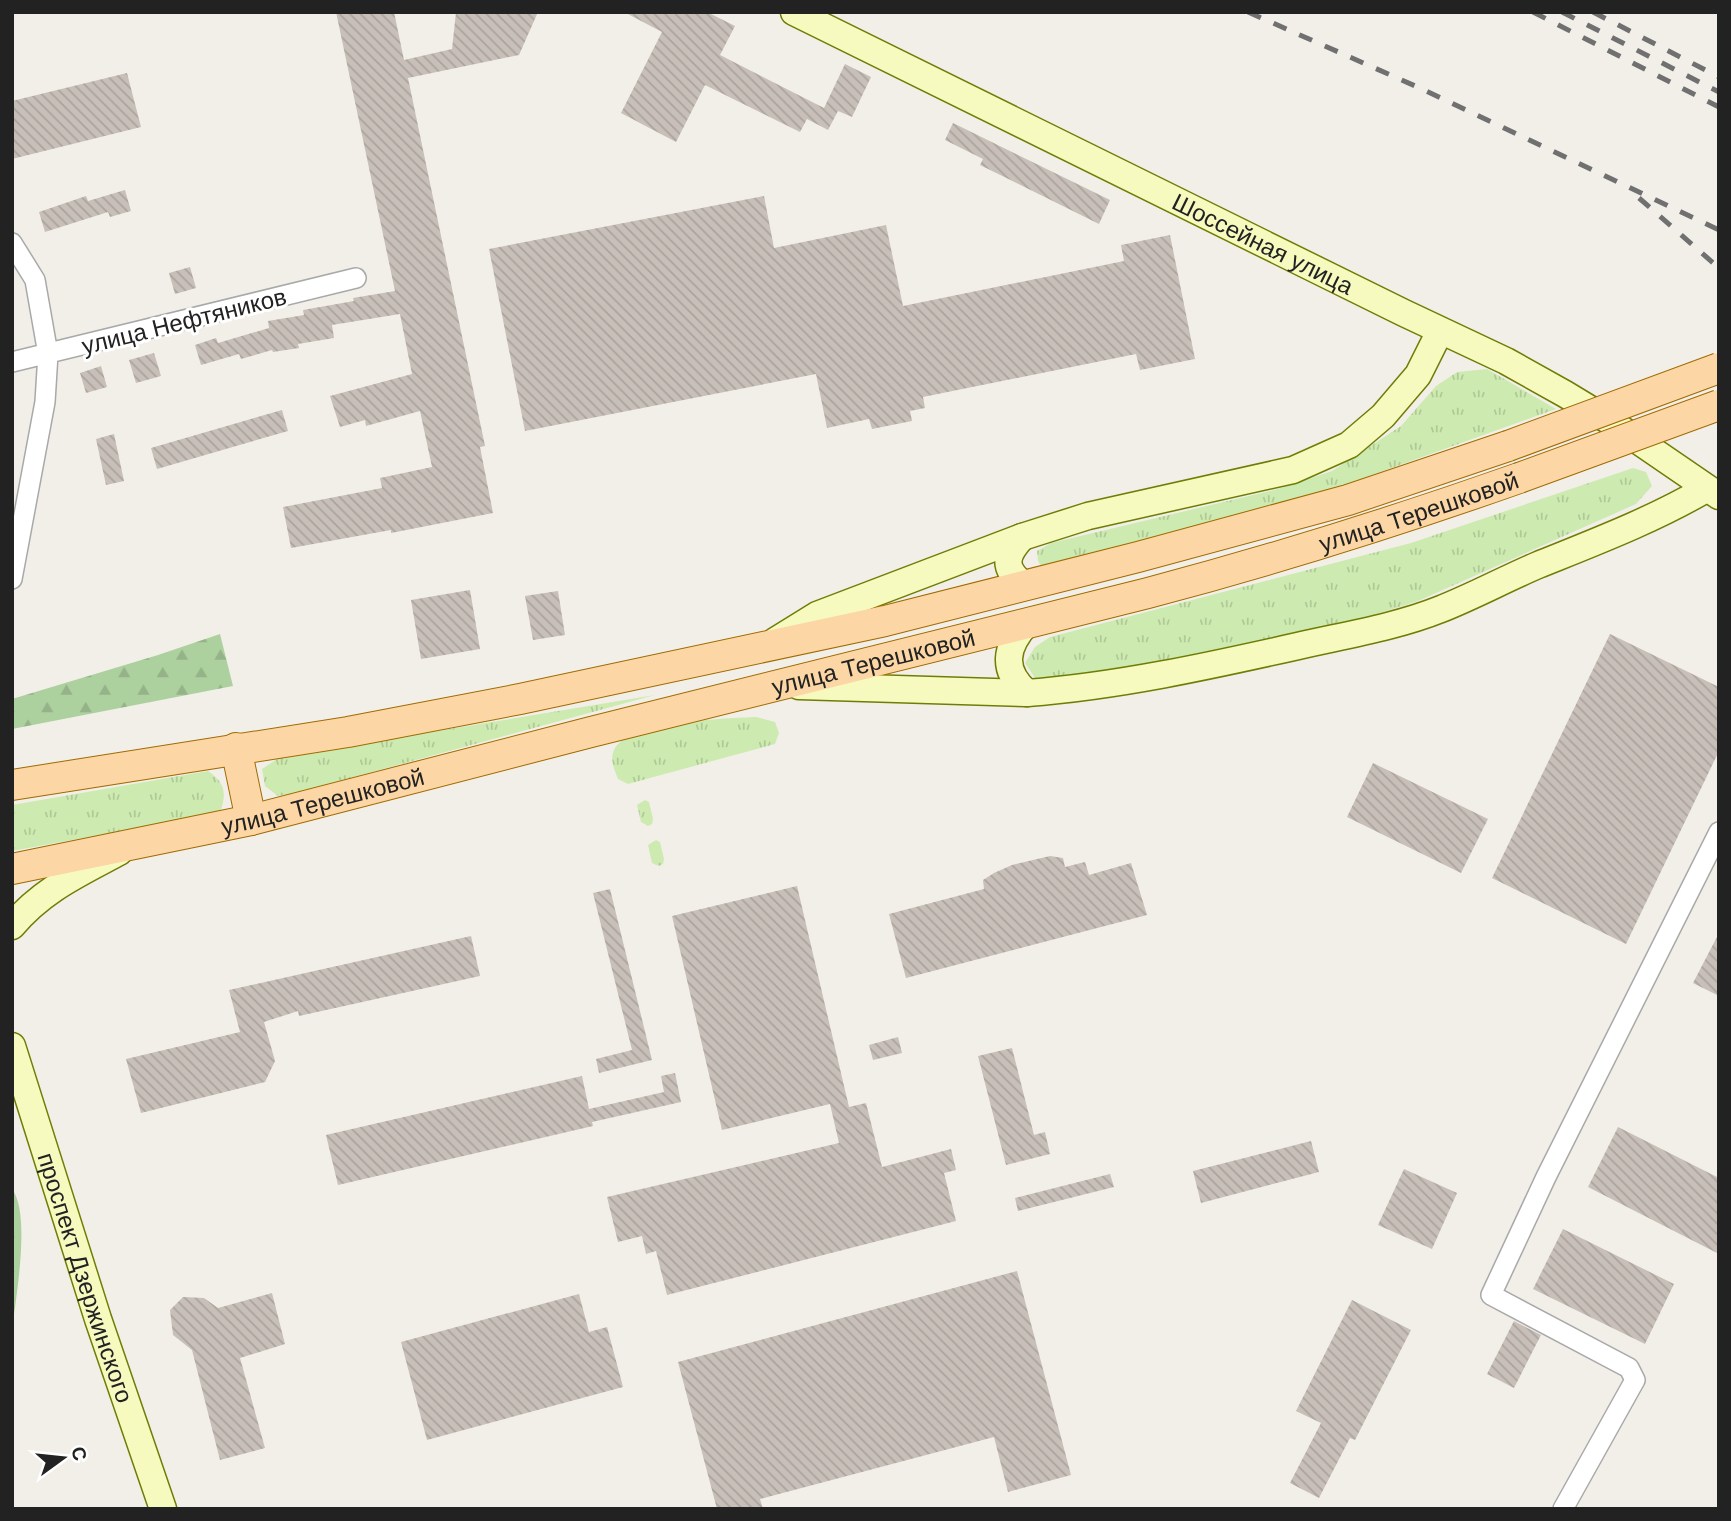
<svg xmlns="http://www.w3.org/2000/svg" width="1731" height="1521" font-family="'DM Sans',sans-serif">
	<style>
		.grass { fill: url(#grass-tufts) }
		.forest { fill: url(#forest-firs) }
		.building { fill: url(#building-back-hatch) }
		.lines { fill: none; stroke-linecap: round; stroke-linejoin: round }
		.street-casing { stroke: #a9a9a9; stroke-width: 22 }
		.secondary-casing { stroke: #707d05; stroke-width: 29 }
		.primary-casing { stroke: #a06b00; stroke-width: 32 }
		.street { stroke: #fff; stroke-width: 19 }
		.secondary { stroke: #f7fabf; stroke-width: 26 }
		.primary { stroke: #fcd6a4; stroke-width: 30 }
		.rail { stroke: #707070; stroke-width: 5; stroke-dasharray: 14 14; stroke-linecap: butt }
		.primary-bridge-casing { stroke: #a06b00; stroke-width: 32; stroke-linecap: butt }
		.primary-bridge { stroke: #fcd6a4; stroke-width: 30 }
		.labels { text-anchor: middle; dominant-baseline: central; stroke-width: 6; stroke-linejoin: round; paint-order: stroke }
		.street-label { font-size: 24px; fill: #222; stroke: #fff }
	</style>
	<defs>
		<pattern id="grass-tufts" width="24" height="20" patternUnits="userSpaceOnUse" patternTransform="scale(1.75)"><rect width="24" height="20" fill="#cdebb0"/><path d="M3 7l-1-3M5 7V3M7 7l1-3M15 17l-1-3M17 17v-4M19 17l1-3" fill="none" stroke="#b0c997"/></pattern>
		<pattern id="forest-firs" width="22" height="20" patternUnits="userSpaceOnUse" patternTransform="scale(1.75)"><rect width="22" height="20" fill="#add19e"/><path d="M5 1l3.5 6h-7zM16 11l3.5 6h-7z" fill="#95b388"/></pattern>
		<pattern id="building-back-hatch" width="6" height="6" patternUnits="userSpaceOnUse" patternTransform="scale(1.75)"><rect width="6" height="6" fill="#c7bfb8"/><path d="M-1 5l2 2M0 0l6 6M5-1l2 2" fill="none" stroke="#aba49e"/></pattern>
	</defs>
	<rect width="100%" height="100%" fill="#f2efe9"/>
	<!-- grass -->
	<path class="grass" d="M1487,369L1556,409L1269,512L1043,569L1038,561L1037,551L1051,543L1278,489L1332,471L1401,426L1436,386L1457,372Z
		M1633,468L1646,472L1652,486L1636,504L1418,601L1342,625L1056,681L1035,678L1025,663L1035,647L1050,637L1411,543Z
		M655,695L291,794L278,796L265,786L262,769L280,757Z
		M756,717L775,722L779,733L775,744L628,784L618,779C614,769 609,758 615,748C630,722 727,718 756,717Z
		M208,771C224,782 227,791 221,810L198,817L12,851V805Z
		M645,800L649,802L653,819L652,824L648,826L641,822L637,805Z
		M656,840L660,842L664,859L663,864L659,866L652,863L648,845Z"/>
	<!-- forest -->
	<path class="forest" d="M220,634L233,686L12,729V699L158,655Z
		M12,1189C31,1213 16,1298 12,1329Z"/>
	<!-- building -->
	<path class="building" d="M336,12H394L404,60L452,49L456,12H538L519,55L408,78L485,446L480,447L493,513L391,533V530L291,548L283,507L382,488L380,478L432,467L420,411L366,426L365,420L340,427L330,396L412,374L400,314L332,325L334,338L298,344L299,348L273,352L272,350L241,359L239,354L201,365L195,345L216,338L218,343L269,328L268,321L304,315L303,310L354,301L353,298L395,291Z
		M624,12H707L735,26L720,55L824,108L845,64L871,77L852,117L838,111L828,130L807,119L800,132L705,85L676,142L621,113L662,32Z
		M127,73L141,127L12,159V101Z
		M953,123L1110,200L1099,224L980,165L983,159L945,140Z
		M125,190L131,211L110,217L108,212L45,232L39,212L86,196L88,201Z
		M764,196L774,248L886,225L903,306L1124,261L1121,245L1170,235L1195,359L1140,370L1136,354L923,397L925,408L910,411L912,421L872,429L869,419L827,428L816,374L525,431L489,249Z
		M190,267L196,288L175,294L169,273Z
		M154,353L161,376L136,383L129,360Z
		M101,366L107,387L86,393L80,373Z
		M282,410L288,431L157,469L151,448Z
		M114,434L124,481L106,485L96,439Z
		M470,590L480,649L421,659L411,600Z
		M558,591L565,635L533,640L525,596Z
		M1610,634L1719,687V751L1626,944L1492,878Z
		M1373,763L1488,819L1461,873L1347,817Z
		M1050,856L1063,858L1065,867L1085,862L1089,875L1131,863L1147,915L906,978L889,914L984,889L983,880L994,873L1012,865Z
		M797,886L849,1107L866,1103L882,1167L951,1149L956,1170L944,1173L956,1221L667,1295L656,1251L646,1254L642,1236L618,1242L607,1197L839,1143L830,1104L722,1130L672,916Z
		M610,889L652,1060L599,1073L596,1059L632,1050L593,893Z
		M1719,933V996L1693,983Z
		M471,936L480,976L299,1016L298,1011L264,1022L275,1061L265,1082L141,1113L126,1059L240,1032L229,990Z
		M898,1037L902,1053L873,1060L869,1045Z
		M1012,1048L1034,1135L1045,1132L1050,1154L1006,1165L978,1056Z
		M675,1073L681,1102L592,1122L593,1126L338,1185L326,1135L582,1076L589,1109L664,1092L661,1076Z
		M1618,1127L1719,1178V1254L1588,1187Z
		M1311,1141L1319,1172L1201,1203L1193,1171Z
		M1404,1169L1457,1193L1432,1249L1378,1225Z
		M1110,1174L1114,1187L1018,1211L1015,1198Z
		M1563,1229L1674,1284L1645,1344L1533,1289Z
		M1017,1271L1071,1475L1008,1492L994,1437L760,1499L763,1509H717L678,1362Z
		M272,1293L285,1344L240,1358L265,1448L220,1460L192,1350L173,1335L170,1310L183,1297L204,1298L218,1308Z
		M579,1294L589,1332L607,1327L623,1387L427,1440L401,1342Z
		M1352,1300L1411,1330L1355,1440L1350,1438L1319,1498L1290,1483L1321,1423L1296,1411Z
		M1514,1321L1541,1335L1514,1388L1487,1374Z"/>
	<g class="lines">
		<!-- street casing -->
		<g class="street-casing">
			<path id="street" d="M12,243L35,280L48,354L45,402L12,579
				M12,362L356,278
				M1563,1509L1635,1380L1629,1368L1491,1295L1546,1177L1719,832"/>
		</g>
		<!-- secondary casing -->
		<g class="secondary-casing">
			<g id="secondary">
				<path id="s1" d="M794,12L1404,313L1506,361L1565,394L1608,420L1719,496"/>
				<path d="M1022,537C1005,556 1002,568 1024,585"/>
				<path d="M1027,623C1005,647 1001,670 1027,693"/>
				<path d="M775,641L817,615L1022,537L1088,516L1293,470L1349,445L1383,416L1418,375L1440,331"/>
				<path d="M799,686L1027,693C1118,686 1209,666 1298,646C1346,635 1396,627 1441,609C1474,596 1505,579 1538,565C1595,542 1653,520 1706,489"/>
				<path d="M12,926C42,890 78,874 119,852"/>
				<path id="s2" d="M12,1046L98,1319L163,1509"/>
			</g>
		</g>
		<!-- primary casing -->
		<g class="primary-casing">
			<g id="primary">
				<path d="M236,748L251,820"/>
				<path d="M12,785L348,732L520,699L885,621L1138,557L1348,500L1508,446"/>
				<path id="s3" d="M12,869L251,820L591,732L1148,593C1273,560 1397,521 1519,478"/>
			</g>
		</g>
		<!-- street -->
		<use href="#street" class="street"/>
		<!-- secondary -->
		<use href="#secondary" class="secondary"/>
		<!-- primary -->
		<use href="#primary" class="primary"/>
		<!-- rail -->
		<path class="rail" d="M1248,12L1422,89L1719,230
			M1533,12L1719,107
			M1562,12L1719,92
			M1593,12L1719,77
			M1639,198L1719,268"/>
		<!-- primary-bridge casing -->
		<g class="primary-bridge-casing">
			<path id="primary-bridge" d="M1508,446L1719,368
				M1519,478L1719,405"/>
		</g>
		<!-- primary-bridge -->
		<use href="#primary-bridge" class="primary-bridge"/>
	</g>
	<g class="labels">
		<!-- street labels -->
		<g class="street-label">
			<text stroke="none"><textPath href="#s1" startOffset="523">Шоссейная улица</textPath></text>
			<text transform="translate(184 321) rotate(-14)">улица Нефтяников</text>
			<text stroke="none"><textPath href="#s3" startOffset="1452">улица Терешковой</textPath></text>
			<text stroke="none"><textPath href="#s3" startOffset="886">улица Терешковой</textPath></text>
			<text stroke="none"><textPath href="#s3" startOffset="318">улица Терешковой</textPath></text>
			<text stroke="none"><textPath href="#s2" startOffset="243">проспект Дзержинского</textPath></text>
		</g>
	</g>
	<!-- border -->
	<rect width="1731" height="1521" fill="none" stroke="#222222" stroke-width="28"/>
	<!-- north arrow -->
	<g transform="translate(63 1458) rotate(75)" stroke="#ffffff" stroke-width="5" paint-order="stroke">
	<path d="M0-5L12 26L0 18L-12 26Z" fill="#222222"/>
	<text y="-10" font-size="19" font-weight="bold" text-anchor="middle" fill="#222222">С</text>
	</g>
</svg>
